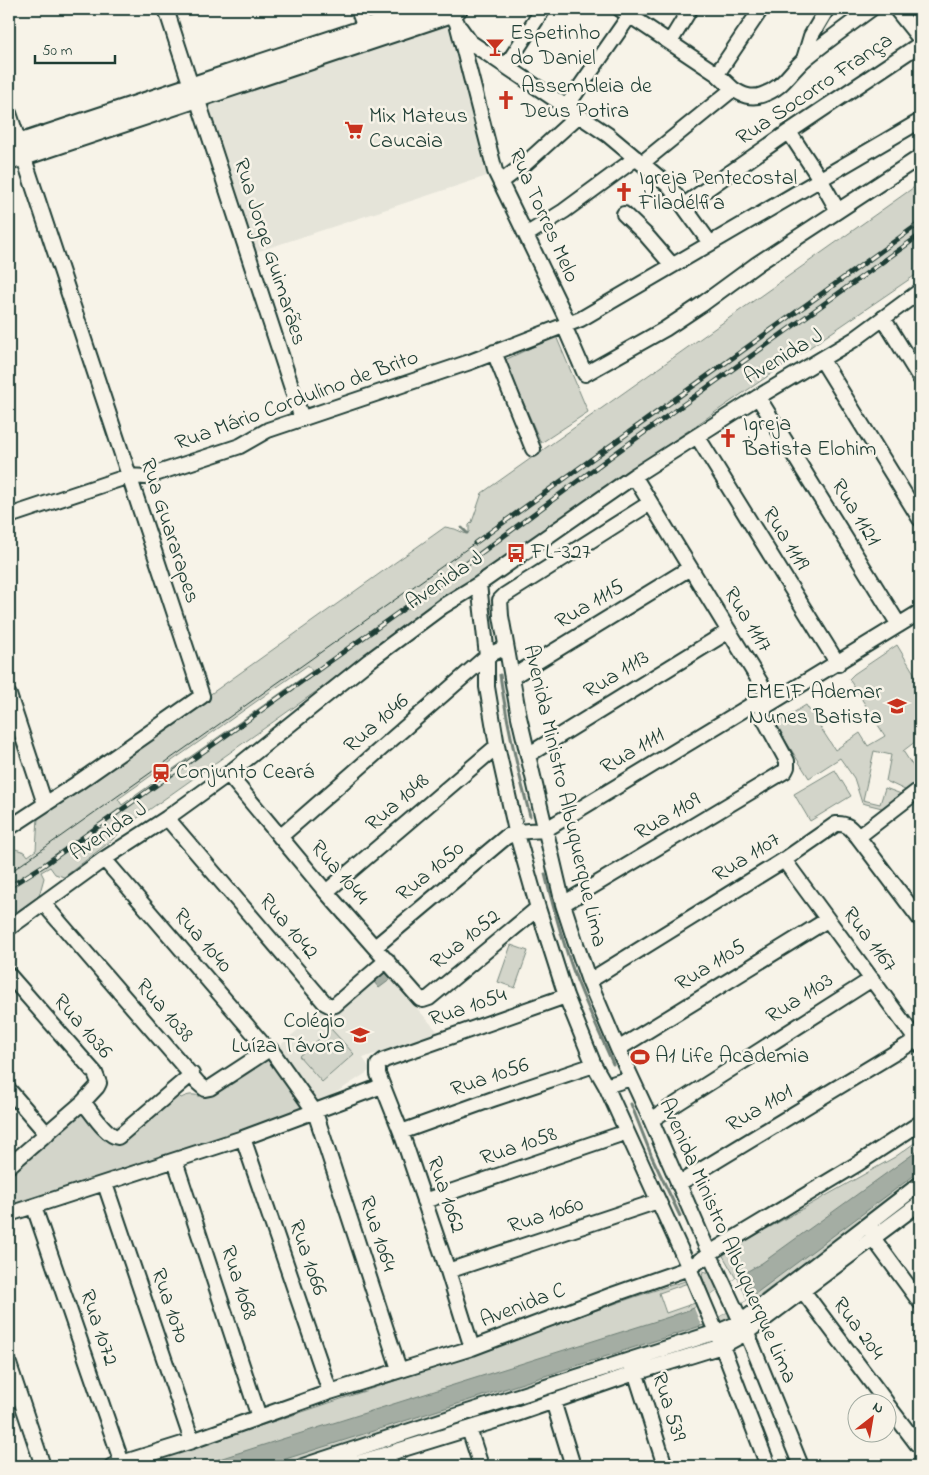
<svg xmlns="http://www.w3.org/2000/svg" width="929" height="1475" font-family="'Indie Flower',sans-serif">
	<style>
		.built { fill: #e5e4d9 }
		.green { fill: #d3d5ca; stroke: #79897f; fill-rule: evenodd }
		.water { fill: #a4ada3; stroke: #6f8077 }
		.pier { fill: #f7f3e8 }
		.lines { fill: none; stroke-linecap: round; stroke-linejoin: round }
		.stream { stroke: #6f8077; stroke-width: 3 }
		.minor-casing { stroke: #1f3d34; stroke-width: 18 }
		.major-casing { stroke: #1f3d34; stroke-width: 20 }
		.minor { stroke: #f7f3e8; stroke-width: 14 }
		.major { stroke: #f7f3e8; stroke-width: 16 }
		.tram { stroke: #1f3d34; stroke-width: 1 }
		.rail-casing { stroke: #1f3d34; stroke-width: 5 }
		.rail { stroke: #f7f3e8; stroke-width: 3; stroke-dasharray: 9; stroke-linecap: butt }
		.labels { text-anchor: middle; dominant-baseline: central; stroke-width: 5; stroke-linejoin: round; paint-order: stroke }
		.poi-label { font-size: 22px; fill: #1f3d34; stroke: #f7f3e8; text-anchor: start }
		.street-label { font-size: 22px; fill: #1f3d34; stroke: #f7f3e8 }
	</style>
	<rect width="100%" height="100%" fill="#f7f3e8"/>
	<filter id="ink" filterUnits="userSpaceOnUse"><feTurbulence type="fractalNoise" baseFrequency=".02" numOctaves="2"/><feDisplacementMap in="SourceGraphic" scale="10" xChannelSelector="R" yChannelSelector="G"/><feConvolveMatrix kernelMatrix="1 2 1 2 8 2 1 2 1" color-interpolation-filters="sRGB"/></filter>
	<g filter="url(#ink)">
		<!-- built -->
		<path class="built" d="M448,22L452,24L481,152L490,175L256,252L208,102Z
			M385,972L438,1032L363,1058L371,1070L320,1103L276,1049L323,1008L332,1018Z"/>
		<!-- green -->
		<path class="green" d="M920,183V272L581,504L129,824L111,841L64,877L55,874L50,867L41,872L44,878L39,896L9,917V847L25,852L28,856L36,850L38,817L445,527L455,529L466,534L469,532V525L472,522L482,493ZM308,665L312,671L122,805L118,799Z
			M556,336L588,412L541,443L505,360Z
			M897,645L920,683V738L903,751L920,777V783L909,792L886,781L891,755L874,751L863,800L880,804L885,788L904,795L886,809L862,803L854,778L840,758L809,778L775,724L806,705L835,750L860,733L868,746L885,736L849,679L854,674Z
			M835,770L851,796L810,821L794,794Z
			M511,945L528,951L515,988L498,982Z
			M331,1029L354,1054L322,1082L299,1056Z
			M266,1054L304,1108L300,1111L132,1167L9,1212V1170L82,1109L112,1141L167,1098L179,1096L181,1098C189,1094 194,1094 202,1097L209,1094Z
			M920,1139V1180L912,1183L750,1303L722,1254L895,1157Z
			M703,1271L710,1273L729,1314V1318L727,1321L721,1322L718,1318L702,1276Z
			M685,1281L690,1283L705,1331L290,1466H136C253,1429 369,1390 485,1350C552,1327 617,1301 685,1281ZM688,1283L695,1303L666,1313L659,1293Z"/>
		<!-- water -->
		<path class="water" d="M385,972L391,979L379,988L374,982Z
			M920,1149V1171L747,1300L707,1324L264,1466H197L672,1316L694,1308L737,1277L762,1263Z"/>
		<!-- pier -->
		<path class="pier" d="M737,1277L747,1300L707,1324L701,1325L694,1308Z"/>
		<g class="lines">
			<!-- stream -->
			<path class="stream" d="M462,528L467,533
				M500,675C507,724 517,768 530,816
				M545,874C555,915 566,955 582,993C592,1017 603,1041 613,1064
				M631,1104L652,1157L680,1216"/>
			<!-- minor casing -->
			<g class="minor-casing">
				<path id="minor" d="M166,9L191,86
					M358,9L365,28
					M620,9L717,74L733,89
					M896,9L920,39
					M452,14L457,23L495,171L569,324L566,330L585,374L665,329L701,305L757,264L920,157
					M460,28L470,42L608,135L669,186L710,243
					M670,42L690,9
					M804,59L811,36L827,9
					M506,66L543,9
					M717,74L761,9
					M197,98L302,419
					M566,107L630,15
					M9,113L202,696L76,784L9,828
					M789,132L820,179L838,211
					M642,163L733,89C742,95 751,99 762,95C785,87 789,72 806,58C827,41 849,25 871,9
					M501,182L526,163L579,115
					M684,205L787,133L920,44
					M624,214L646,235L672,265
					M526,235L564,211L636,158
					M883,318L920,378
					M494,352L533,449
					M822,360L920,519
					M758,397L899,625
					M697,436L838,664
					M650,503L505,595L500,600L501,616L519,717L563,904L575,941L589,981L618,1049L651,1120L709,1253L752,1345L801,1466
					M9,516L129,476L146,477L240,446L268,430L470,362L581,319L920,121
					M479,584L487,656V687L497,746L516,831L538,908L566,996L594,1065L606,1086L689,1268L722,1346L768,1466
					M512,677L690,568
					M9,695L45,804
					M771,703L920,612
					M528,755L729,631
					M228,774L326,892L420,999L423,1000L429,998L538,908
					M167,818L325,1003L331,1006L335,1005L387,960
					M280,837L487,656L506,647
					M858,837L920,919
					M104,859L268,1050H271L315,1112L399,1369
					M784,860L920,1045
					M326,892L497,746
					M43,903L198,1083L205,1089L210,1088L268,1050
					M563,904L785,771L787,767V761L762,715L765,707L771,703L768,695L634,476
					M9,928L104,859L167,818L228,774L369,661L443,606L479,584L634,476L758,397L855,339L920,291
					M375,947L506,837C519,830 532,831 545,830L768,695
					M9,975L95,1073L99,1083L97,1087L83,1102L9,1166
					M589,981L784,860L836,824C848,823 851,829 858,837L920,789
					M618,1049L827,920
					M606,1086L631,1078
					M9,1090L47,1134
					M83,1102C91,1111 106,1136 118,1137L192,1074
					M651,1120L872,979
					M401,1132L493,1099L594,1065
					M243,1138L330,1392
					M175,1161L259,1417
					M105,1184L192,1441
					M678,1184L916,1040
					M424,1201L627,1132
					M34,1207L122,1463
					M9,1214L243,1138L382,1086
					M873,1230L874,1232L873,1238L920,1302
					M448,1271L658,1201
					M797,1283L886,1402
					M472,1348L448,1271L401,1132L378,1074V1065L384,1060L566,996
					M9,1364L43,1466
					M633,1365L665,1466
					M553,1401L573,1466
					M886,1403L917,1444L920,1442
					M469,1429L481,1466
					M387,1454L392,1466
					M112,1466L192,1441L330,1392L472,1348L612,1295L689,1268L718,1248L859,1163L920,1123
					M303,1466L465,1413L720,1331L741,1322L920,1184
					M348,1466L514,1415L635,1373L722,1346L746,1333L920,1203"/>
			</g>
			<!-- major casing -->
			<g class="major-casing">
				<path id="major" d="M9,146L422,9
					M9,162L452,14L459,9"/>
			</g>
			<!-- minor -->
			<use href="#minor" class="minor"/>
			<!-- major -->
			<use href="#major" class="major"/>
			<!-- tram -->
			<path class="tram" d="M9,873L475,543"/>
			<!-- rail casing -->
			<g class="rail-casing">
				<path id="rail" d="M475,543L920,223
					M9,887L44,865L454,573L613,455L920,235"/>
			</g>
			<!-- rail -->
			<use href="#rail" class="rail"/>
		</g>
	</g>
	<!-- icons -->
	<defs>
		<g id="bar-bare" transform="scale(1.5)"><path d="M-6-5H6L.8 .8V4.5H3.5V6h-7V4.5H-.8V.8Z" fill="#c8321e" stroke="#f7f3e8" stroke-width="2.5" paint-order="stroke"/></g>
		<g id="church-bare" transform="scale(1.5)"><path d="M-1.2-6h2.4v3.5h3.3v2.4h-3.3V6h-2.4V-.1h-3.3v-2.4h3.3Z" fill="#c8321e" stroke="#f7f3e8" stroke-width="2.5" paint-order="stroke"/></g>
		<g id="supermarket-bare" transform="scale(1.5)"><path d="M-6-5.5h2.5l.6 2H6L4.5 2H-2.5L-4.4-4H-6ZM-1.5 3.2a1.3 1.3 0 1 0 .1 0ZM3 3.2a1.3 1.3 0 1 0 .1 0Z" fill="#c8321e" stroke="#f7f3e8" stroke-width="2.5" paint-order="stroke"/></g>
		<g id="bus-bare" transform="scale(1.5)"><path d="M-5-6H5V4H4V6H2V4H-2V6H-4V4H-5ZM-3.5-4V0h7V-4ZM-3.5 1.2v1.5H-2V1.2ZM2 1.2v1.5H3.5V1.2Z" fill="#c8321e" stroke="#f7f3e8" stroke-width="2.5" paint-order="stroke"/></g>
		<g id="school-bare" transform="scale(1.5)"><path d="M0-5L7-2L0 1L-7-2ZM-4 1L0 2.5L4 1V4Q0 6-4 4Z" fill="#c8321e" stroke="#f7f3e8" stroke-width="2.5" paint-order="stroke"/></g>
		<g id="station-bare" transform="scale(1.5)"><path d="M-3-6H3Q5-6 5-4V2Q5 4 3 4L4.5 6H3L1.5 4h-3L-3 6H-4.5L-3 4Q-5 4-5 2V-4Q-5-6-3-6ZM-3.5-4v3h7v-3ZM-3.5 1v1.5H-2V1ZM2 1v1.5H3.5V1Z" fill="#c8321e" stroke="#f7f3e8" stroke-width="2.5" paint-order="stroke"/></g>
		<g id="stadium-bare" transform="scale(1.5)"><path d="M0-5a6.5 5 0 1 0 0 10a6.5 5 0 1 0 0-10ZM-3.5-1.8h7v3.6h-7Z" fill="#c8321e" stroke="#f7f3e8" stroke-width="2.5" paint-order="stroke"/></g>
	</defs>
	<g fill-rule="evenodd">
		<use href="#bar-bare" x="495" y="47"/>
		<use href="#church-bare" x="506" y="100"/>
		<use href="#supermarket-bare" x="354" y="130"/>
		<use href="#church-bare" x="624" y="192"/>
		<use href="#church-bare" x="728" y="438"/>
		<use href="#bus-bare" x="516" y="553"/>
		<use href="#school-bare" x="897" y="706"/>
		<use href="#station-bare" x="161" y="773"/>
		<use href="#school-bare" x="360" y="1035"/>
		<use href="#stadium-bare" x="640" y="1057"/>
	</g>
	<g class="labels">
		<!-- poi labels -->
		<g class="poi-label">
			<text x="510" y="34">Espetinho<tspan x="510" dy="25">do Daniel</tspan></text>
			<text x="521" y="87">Assembleia de<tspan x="521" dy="25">Deus Potira</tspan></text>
			<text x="369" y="117">Mix Mateus<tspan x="369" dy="25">Caucaia</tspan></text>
			<text x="639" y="179">Igreja Pentecostal<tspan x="639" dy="25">Filadélfia</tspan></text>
			<text x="743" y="425">Igreja<tspan x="743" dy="25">Batista Elohim</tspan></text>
			<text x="531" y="553">FL-327</text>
			<text x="882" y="693" text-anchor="end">EMEIF Ademar<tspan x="882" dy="25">Nunes Batista</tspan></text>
			<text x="176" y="773">Conjunto Ceará</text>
			<text x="345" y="1022" text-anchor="end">Colégio<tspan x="345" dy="25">Luíza Távora</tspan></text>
			<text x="655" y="1057">A1 Life Academia</text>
		</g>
		<!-- street labels -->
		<g class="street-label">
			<text transform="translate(815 90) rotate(-34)">Rua Socorro França</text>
			<text transform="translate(543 216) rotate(66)">Rua Torres Melo</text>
			<text transform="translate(269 252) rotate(72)">Rua Jorge Guimarães</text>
			<text transform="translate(784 357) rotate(-31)">Avenida J</text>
			<text transform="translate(297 401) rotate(-20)">Rua Mário Cordulino de Brito</text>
			<text transform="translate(855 513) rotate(58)">Rua 1121</text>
			<text transform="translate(169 531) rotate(72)">Rua Guararapes</text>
			<text transform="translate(785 539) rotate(58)">Rua 1119</text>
			<text transform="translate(445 581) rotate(-34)">Avenida J</text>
			<text transform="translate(590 605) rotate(-31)">Rua 1115</text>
			<text transform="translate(747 620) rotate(58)">Rua 1117</text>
			<text transform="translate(617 675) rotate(-32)">Rua 1113</text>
			<text transform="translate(377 724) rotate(-41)">Rua 1046</text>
			<text transform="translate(633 752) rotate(-31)">Rua 1111</text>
			<text transform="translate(564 796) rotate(77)">Avenida Ministro Albuquerque Lima</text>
			<text transform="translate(398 803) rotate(-41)">Rua 1048</text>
			<text transform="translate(668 817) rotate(-31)">Rua 1109</text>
			<text transform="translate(109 832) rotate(-34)">Avenida J</text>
			<text transform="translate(747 858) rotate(-32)">Rua 1107</text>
			<text transform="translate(431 872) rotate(-40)">Rua 1050</text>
			<text transform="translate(339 873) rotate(49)">Rua 1044</text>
			<text transform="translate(288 927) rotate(49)">Rua 1042</text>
			<text transform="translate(466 940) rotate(-39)">Rua 1052</text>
			<text transform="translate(869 940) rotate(53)">Rua 1167</text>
			<text transform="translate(202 941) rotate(49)">Rua 1040</text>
			<text transform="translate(711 966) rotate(-32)">Rua 1105</text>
			<text transform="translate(800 999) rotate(-33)">Rua 1103</text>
			<text transform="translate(468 1008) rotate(-19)">Rua 1054</text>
			<text transform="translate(164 1011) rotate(49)">Rua 1038</text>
			<text transform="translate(82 1027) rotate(49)">Rua 1036</text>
			<text transform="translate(490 1078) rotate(-19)">Rua 1056</text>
			<text transform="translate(760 1109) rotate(-31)">Rua 1101</text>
			<text transform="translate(519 1147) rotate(-19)">Rua 1058</text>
			<text transform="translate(445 1195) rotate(71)">Rua 1062</text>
			<text transform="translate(546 1216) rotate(-18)">Rua 1060</text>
			<text transform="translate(377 1234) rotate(72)">Rua 1064</text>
			<text transform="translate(727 1241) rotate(66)">Avenida Ministro Albuquerque Lima</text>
			<text transform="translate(307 1258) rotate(71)">Rua 1066</text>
			<text transform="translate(238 1283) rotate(72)">Rua 1068</text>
			<text transform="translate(169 1306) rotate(71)">Rua 1070</text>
			<text transform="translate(523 1306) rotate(-21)">Avenida C</text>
			<text transform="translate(98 1328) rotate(71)">Rua 1072</text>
			<text transform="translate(858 1329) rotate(53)">Rua 204</text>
			<text transform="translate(668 1407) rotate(72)">Rua 539</text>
		</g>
	</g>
	<!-- margin -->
	<rect width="929" height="1475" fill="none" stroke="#f7f3e8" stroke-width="30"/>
	<rect x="15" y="15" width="899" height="1445" fill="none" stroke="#1f3d34" stroke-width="2" filter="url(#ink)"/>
	<!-- north arrow -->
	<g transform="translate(872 1418) rotate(31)"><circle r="24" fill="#f7f3e8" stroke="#a1aaa0"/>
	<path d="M0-4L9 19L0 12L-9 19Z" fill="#c8321e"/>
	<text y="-8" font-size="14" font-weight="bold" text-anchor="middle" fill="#1f3d34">N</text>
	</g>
	<!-- scale -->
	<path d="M35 55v8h80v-8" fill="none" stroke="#1f3d34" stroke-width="2.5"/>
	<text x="42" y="55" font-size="15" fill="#1f3d34" stroke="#f7f3e8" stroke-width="4" paint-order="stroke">50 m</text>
</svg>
